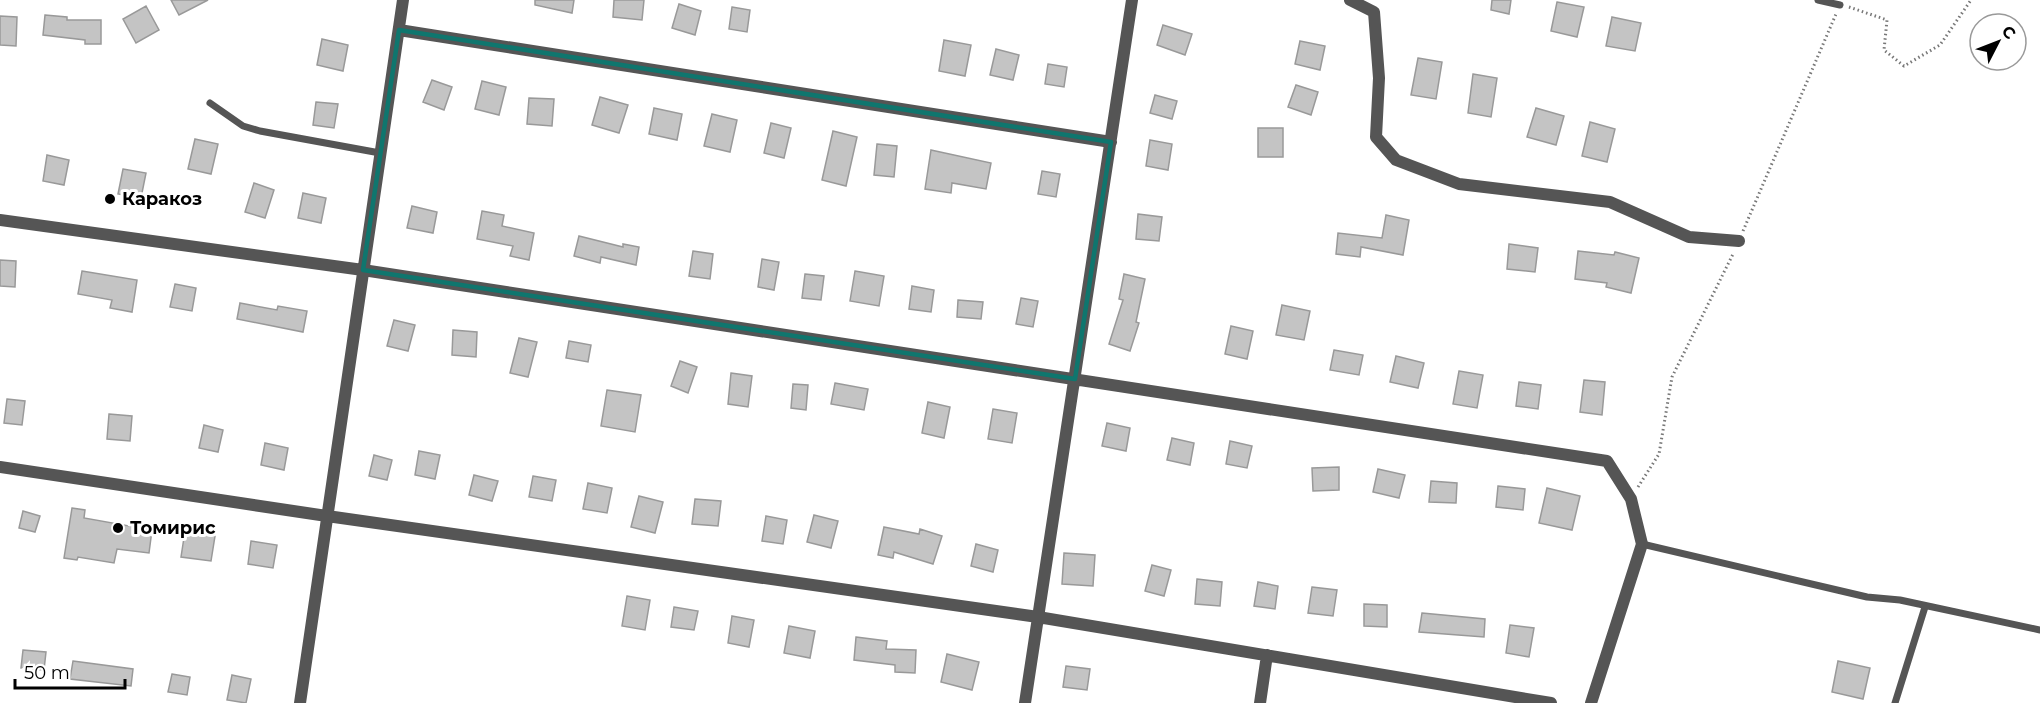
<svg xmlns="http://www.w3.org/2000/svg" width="2040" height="703" font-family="Montserrat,sans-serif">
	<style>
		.building { fill: #c4c4c4; stroke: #999; stroke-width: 1.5 }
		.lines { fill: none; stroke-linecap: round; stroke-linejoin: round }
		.path { stroke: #777; stroke-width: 3; stroke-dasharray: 1.5 3; stroke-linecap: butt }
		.service { stroke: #555; stroke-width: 7 }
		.minor { stroke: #555; stroke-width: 12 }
		.marked { fill: none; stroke: #0f766e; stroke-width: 4.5; stroke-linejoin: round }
		.poi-dot { fill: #000; stroke: #fff; stroke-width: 2 }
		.labels { text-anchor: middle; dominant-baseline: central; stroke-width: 6; stroke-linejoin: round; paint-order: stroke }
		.poi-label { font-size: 18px; font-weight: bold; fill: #000; stroke: #fff; text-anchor: start }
	</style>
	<rect width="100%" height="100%" fill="#fff"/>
	<!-- building -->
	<path class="building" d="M171,0H208L179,15Z
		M535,0H574L572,13L535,5Z
		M614,0H644L642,20L613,17Z
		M1492,0H1511L1509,14L1491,10Z
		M1557,2L1584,7L1577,37L1551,31Z
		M679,4L701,11L695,35L672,28Z
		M146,6L159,30L136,43L123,19Z
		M732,7L750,10L747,32L729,29Z
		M45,15L67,17V20H101V44H85V40L43,35Z
		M0,16L17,17L16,46L0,45Z
		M1612,17L1641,23L1635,51L1606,46Z
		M1163,25L1192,34L1185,55L1157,45Z
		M322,39L348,45L343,71L317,65Z
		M944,40L971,45L965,76L939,71Z
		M1300,41L1325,46L1320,70L1295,64Z
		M996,49L1019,55L1013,80L990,75Z
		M1418,58L1442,62L1436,99L1411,95Z
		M1048,64L1067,67L1064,87L1045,84Z
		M1473,74L1497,78L1491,117L1468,113Z
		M432,80L452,87L444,110L423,102Z
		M482,81L506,87L499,115L475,109Z
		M1296,85L1318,92L1311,115L1288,107Z
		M1155,95L1177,101L1172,119L1150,113Z
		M600,97L628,105L619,133L592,125Z
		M529,98L554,99L552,126L527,124Z
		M316,102L338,104L334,128L313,125Z
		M654,108L682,114L677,140L649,134Z
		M1536,108L1564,116L1556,145L1527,137Z
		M712,114L737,120L730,152L704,146Z
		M1590,122L1615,129L1607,162L1582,156Z
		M771,123L791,128L784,158L764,153Z
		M1258,128H1283V157H1258Z
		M833,131L857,137L846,186L822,180Z
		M195,139L218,144L211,174L188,169Z
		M1150,140L1172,144L1168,170L1146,166Z
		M877,144L897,146L894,177L874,175Z
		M931,150L991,163L986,189L952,183L951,193L925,189Z
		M47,155L69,160L64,185L43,181Z
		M123,169L146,173L141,198L118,194Z
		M1042,171L1060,174L1056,197L1038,194Z
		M254,183L274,190L265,218L245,212Z
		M303,193L326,198L321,223L298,218Z
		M412,206L437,212L433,233L407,228Z
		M482,211L504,215L502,226L534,233L529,260L510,256L513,246L477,239Z
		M1138,214L1162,217L1159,241L1136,239Z
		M1386,215L1409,220L1403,255L1361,247L1360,257L1336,254L1338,233L1382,238Z
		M579,236L623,247V244L639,247L636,265L601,257L600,263L574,256Z
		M1509,244L1538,248L1535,272L1507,269Z
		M693,251L713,254L710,279L689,276Z
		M1578,251L1614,255L1615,252L1639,258L1631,293L1606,287L1607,283L1575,279Z
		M762,259L779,262L774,290L758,287Z
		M0,260L16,261L15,287L0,286Z
		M82,271L137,280L132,312L110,308L112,300L78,294Z
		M855,271L884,276L879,306L850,301Z
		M805,274L824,276L821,300L802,298Z
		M1124,274L1145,279L1136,322L1139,323L1130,351L1109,344L1123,300L1119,299Z
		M175,284L196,288L192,311L170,307Z
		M912,286L934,290L931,312L909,309Z
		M1021,298L1038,301L1033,327L1016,324Z
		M958,300L983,302L981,319L957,317Z
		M240,303L277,310L278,306L307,311L303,332L237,319Z
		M1282,305L1310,311L1304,340L1276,335Z
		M394,320L415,325L408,351L387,346Z
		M1231,326L1253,331L1247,359L1225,354Z
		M453,330L477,332L476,357L452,355Z
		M519,338L537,342L528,377L510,373Z
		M569,341L591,345L588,362L566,358Z
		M1334,350L1363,355L1359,375L1330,370Z
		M1396,356L1424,363L1418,388L1390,382Z
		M680,361L697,367L688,393L671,386Z
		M1459,371L1483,375L1477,408L1453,404Z
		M731,373L752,376L748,407L728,404Z
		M1584,380L1605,382L1602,415L1580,412Z
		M1519,382L1541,385L1538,409L1516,406Z
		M835,383L868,389L864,410L831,404Z
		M793,384L808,385L806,410L791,408Z
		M607,390L641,395L635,432L601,426Z
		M7,399L25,401L22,425L4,423Z
		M928,402L950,407L944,438L922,433Z
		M993,409L1017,413L1012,443L988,439Z
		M109,414L132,416L130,441L107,439Z
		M1107,423L1130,428L1126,451L1102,446Z
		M204,425L223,430L218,452L199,448Z
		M1172,438L1194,443L1190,465L1167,460Z
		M1230,441L1252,446L1247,468L1226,464Z
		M265,443L288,448L284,470L261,465Z
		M419,451L440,455L435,479L415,475Z
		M374,455L392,460L387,480L369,476Z
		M1339,467V490L1313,491L1312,468Z
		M1378,469L1405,475L1399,498L1373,492Z
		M474,475L498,481L492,501L469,495Z
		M533,476L556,480L552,501L529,497Z
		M1431,481L1457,483L1456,503L1429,502Z
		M588,483L612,488L607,513L583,509Z
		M1498,486L1525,489L1523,510L1496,507Z
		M1547,488L1580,496L1572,530L1539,523Z
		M639,496L663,502L655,533L631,527Z
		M695,499L721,501L718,526L692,524Z
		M72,508L85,510L84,518L152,530L149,553L117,549L114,563L78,557L77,560L64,558Z
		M23,511L40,516L35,532L19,528Z
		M814,515L838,521L831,548L807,542Z
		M766,516L787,520L783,544L762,541Z
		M884,527L919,534L920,529L942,536L933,564L894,552L893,558L878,555Z
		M185,531L215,536L211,561L181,557Z
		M251,541L277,545L273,568L248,564Z
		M976,544L998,550L993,572L971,566Z
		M1064,553L1095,555L1093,586L1062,584Z
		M1152,565L1171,570L1164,596L1145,591Z
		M1197,579L1222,582L1220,606L1195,604Z
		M1258,582L1278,586L1275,609L1254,606Z
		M1312,587L1337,590L1333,616L1308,613Z
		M627,596L650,600L645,630L622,626Z
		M1364,604L1387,605V627L1364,626Z
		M674,607L698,611L694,630L671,627Z
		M1422,613L1485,619L1484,637L1419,632Z
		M732,616L754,620L749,647L728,643Z
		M1510,625L1534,628L1529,657L1506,653Z
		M789,626L815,631L810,658L784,653Z
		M856,637L887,641L886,649L916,650L915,673L895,672V665L854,660Z
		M23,650L46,652L44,670L21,668Z
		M947,654L979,662L972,690L941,682Z
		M73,661L133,669L131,686L70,679Z
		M1838,661L1870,668L1863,699L1832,692Z
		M1066,666L1090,669L1087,690L1063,687Z
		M172,674L190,677L187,695L168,692Z
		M232,675L251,679L246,703L227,700Z"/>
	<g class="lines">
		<!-- path -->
		<path class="path" d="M1849,7L1887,20L1884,50L1904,66L1940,45L1971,0
			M1743,231L1836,14
			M1638,487L1659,454L1672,377L1733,254"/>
		<!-- service -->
		<path class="service" d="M1818,0L1840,5
			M210,103L243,126L260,131L380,153
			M1642,544L1867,597L1900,600L2040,630
			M1895,703L1925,607"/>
		<!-- minor -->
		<path class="minor" d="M1350,0L1374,12L1379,78L1376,137L1396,160L1459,184L1610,202L1689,237L1739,241
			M399,30L1111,142
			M0,220L363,270L1607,461L1631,499L1642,544L1591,703
			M0,467L327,516L1038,617L1551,703
			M300,703L403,0
			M1025,703L1132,0
			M1260,703L1267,655"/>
	</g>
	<!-- marked area -->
	<path class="marked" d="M399,30L1111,142L1075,379L363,270Z"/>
	<!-- markers -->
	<g class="poi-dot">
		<circle cx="110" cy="199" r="6"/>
		<circle cx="118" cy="528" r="6"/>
	</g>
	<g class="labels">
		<!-- poi labels -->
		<g class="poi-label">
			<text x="122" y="199">Каракоз</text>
			<text x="130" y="528">Томирис</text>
		</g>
	</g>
	<!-- north arrow -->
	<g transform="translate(1998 42) rotate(48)"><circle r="28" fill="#ffffff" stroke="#999999" stroke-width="1.5"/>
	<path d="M0-4.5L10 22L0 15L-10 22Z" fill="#000000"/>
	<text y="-9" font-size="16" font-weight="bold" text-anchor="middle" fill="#000000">С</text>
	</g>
	<!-- scale -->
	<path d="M15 679v9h110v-9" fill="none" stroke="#000000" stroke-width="3"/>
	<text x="24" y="679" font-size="18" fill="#000000" stroke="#ffffff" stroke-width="4.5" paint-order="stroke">50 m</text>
</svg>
